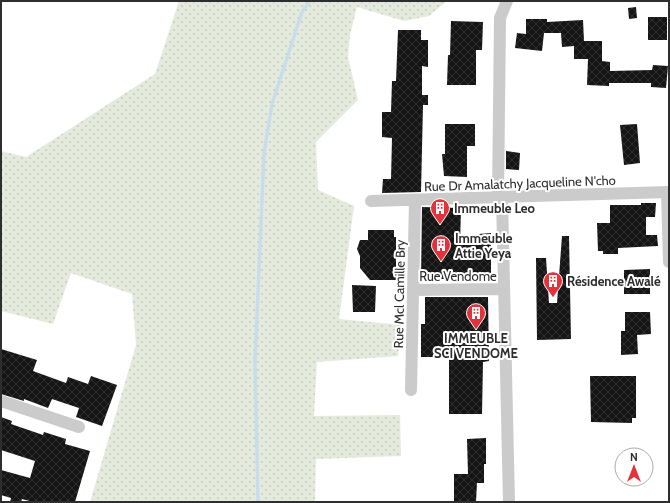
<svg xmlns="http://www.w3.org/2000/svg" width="670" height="503" font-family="Cabin,sans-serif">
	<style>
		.grass { fill: url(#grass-dots) }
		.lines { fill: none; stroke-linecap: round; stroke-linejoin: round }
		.stream { stroke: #c8ddeb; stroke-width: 3.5 }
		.building { fill: url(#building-cross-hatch) }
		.minor { stroke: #cbcbcb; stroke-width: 12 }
		.labels { text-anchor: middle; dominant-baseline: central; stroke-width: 4; stroke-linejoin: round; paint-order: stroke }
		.street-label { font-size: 13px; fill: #2e2e2e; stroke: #fff }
		.poi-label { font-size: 13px; font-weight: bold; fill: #2e2e2e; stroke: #fff; text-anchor: start }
	</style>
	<defs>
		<pattern id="grass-dots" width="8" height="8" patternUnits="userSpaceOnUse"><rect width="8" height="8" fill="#e4ebdc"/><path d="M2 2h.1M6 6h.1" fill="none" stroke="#c4cabd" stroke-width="1.8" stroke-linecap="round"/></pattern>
		<pattern id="building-cross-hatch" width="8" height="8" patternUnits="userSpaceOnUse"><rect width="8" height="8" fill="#151515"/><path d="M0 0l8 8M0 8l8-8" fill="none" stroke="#2f2f2f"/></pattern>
	</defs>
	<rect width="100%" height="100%" fill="#fff"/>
	<!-- grass -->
	<path class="grass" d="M179,1H447L429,16L404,21L357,7L350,35L348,57L358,100L316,142L318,190L354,206L339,319L402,325L398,356L317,362L314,416L400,415L401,456L316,459L315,502H90L136,345L132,294L71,273L53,324L1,311V151L26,157L155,74Z"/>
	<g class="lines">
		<!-- stream -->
		<path class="stream" d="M258,502L255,362L264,153L272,104L302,12L310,1"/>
	</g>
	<!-- building -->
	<path class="building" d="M636,7L637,18L629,19L628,8Z
		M648,17H667V40H648Z
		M526,19H547V22L583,20L584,41H602V61L610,62V71L652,70L653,65L668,66L666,88L651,87V83H609V86L587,85L588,59H574V46L562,47L561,33H544L542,51L515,48L517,33L526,34Z
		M451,21L483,22L482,50H476V85H447L448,55H450Z
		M398,30H421V40H428V67L422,66V95H428V105H423L421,192L382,193L383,179H391L392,138L382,137V112H391L392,81H396Z
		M445,124H475V146H467V177L444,176L442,154H445Z
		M637,124L640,163L624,165L620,125Z
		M506,151L520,153L519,170L506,169Z
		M641,203H656L655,217H646V235H657L658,246L618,248V254H603V251H598L597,223H610V205H641Z
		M422,207L461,208L460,245H479V234L491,233V273L465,274V279H421Z
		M368,230H394V237H396V280H370L360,268V256L357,249L360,240H368Z
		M562,236H569L571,339L537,340L536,258H546L549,303H557Z
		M650,269V294H624V270Z
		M352,285L376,286L375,312H353Z
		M425,297H488L489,361L483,362L482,414H449V357H421V324H425Z
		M625,312H650L651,334L637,335L638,354L621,355V331H625Z
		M1,349L37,360L33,371L66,383L68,377L88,384L91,376L117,385L102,426L76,417L79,408L52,399L48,408L24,399V401L1,394Z
		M590,376H636V418H632V423L591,422Z
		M1,417L12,421L11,424L43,435L44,432L66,439L65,444L90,451L75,502H33L22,499L21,502H10L11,498L1,495V470L30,478L35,461L1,450Z
		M486,438V464H484V483H477L476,502H454V474H468L467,439Z"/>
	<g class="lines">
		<!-- minor -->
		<path class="minor" d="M667,192L669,262
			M498,198L500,18L507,1
			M502,198L509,502
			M371,201L669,192
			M413,290L504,289
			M411,390L415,200
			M1,401L79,427"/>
	</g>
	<!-- icons -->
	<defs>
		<g id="building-pin" transform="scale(1)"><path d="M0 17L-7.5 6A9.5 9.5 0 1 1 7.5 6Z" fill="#e3323b" stroke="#fff"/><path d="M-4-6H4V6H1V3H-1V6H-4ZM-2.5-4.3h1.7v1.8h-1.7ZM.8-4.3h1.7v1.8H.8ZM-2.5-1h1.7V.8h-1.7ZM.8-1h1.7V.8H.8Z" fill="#fff"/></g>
	</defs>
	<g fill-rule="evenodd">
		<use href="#building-pin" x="440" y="208"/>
		<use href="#building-pin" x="441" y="245"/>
		<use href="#building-pin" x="553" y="281"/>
		<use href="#building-pin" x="476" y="313"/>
	</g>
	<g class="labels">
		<!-- street labels -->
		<g class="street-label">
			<text transform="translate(520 183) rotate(-2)">Rue Dr Amalatchy Jacqueline N'cho</text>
			<text x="458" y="276">Rue Vendome</text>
			<text transform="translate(399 294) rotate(-89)">Rue Mcl Camille Bry</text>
		</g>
		<!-- poi labels -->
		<g class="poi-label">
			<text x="454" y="208">Immeuble Leo</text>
			<text x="455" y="238">Immeuble<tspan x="455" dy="15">Attie Yeya</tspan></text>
			<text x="567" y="281">Résidence Awalé</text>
			<text x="476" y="338" text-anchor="middle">IMMEUBLE<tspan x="476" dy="15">SCI VENDOME</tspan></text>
		</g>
	</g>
	<!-- border -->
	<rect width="670" height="503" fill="none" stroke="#2e2e2e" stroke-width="4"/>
	<!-- north arrow -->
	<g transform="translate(634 467)"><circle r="19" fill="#ffffff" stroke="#ababab"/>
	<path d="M0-3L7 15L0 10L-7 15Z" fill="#e3323b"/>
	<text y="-6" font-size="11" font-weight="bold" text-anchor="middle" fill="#2e2e2e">N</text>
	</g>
</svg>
